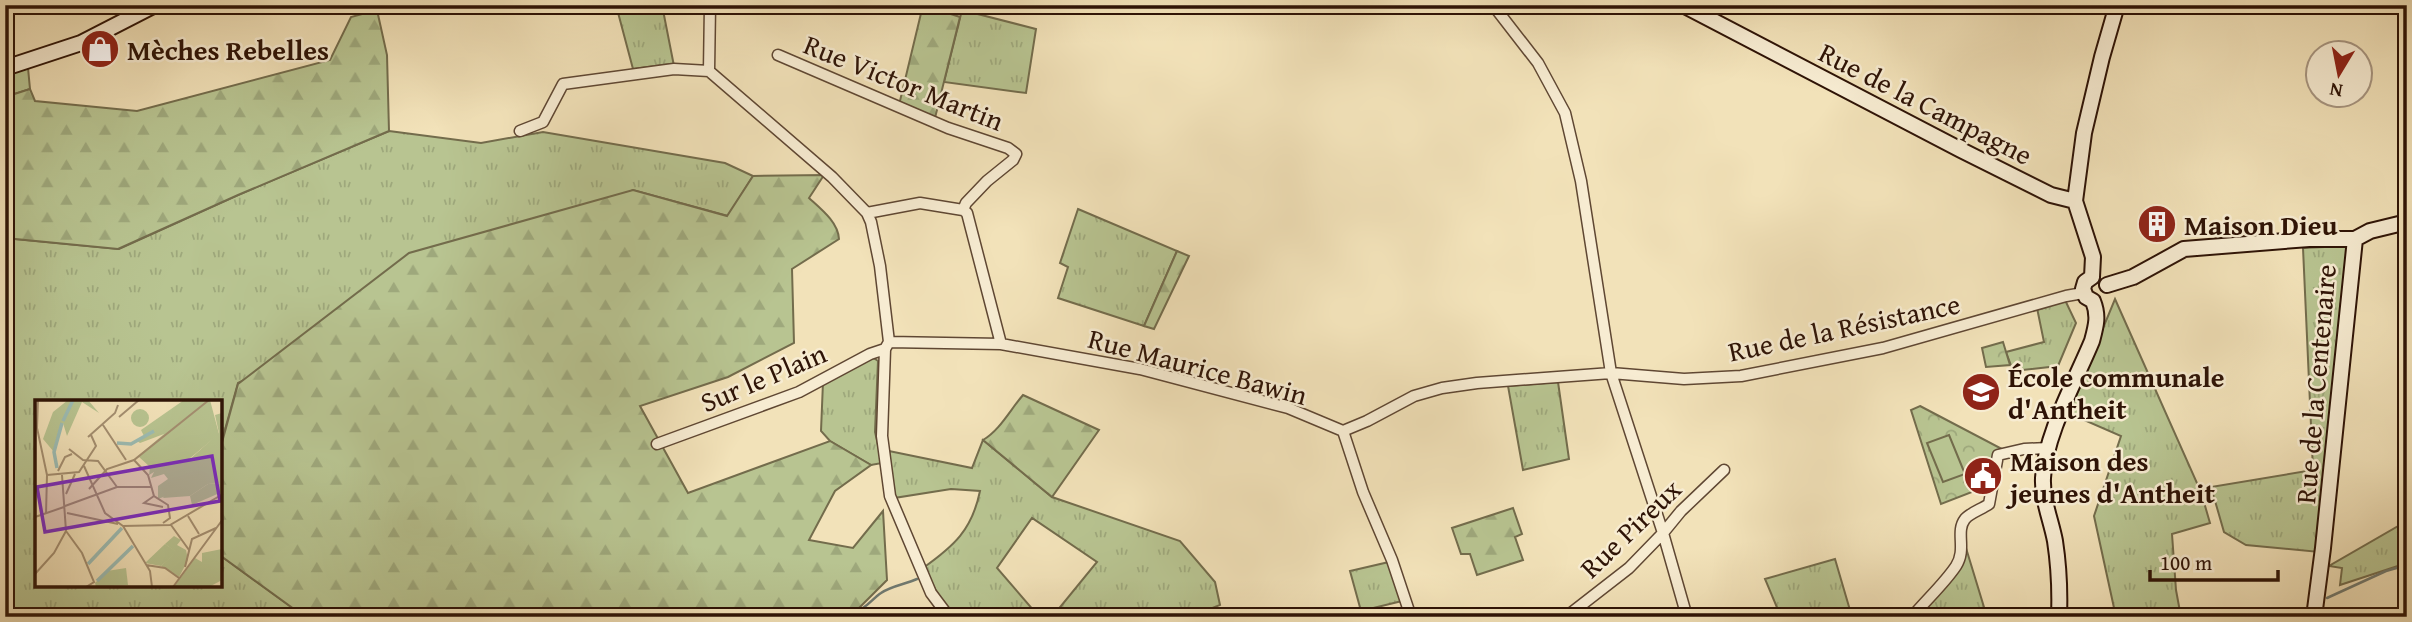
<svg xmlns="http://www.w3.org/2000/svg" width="2412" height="622" font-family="'Gentium Book Plus',serif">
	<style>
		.grass { fill: url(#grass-tufts); stroke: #736c4c; stroke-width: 2 }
		.forest { fill: url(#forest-firs); stroke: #736c4c; stroke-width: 2 }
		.park { fill: url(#park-crowns); stroke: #736c4c; stroke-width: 2 }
		.pitch { fill: #b8c491; stroke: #736c4c; stroke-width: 2 }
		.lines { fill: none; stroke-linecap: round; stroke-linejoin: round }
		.stream { stroke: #70796f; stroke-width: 2.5 }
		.street-casing { stroke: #5f4733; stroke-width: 13 }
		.secondary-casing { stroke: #2e1306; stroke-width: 18 }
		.street { stroke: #f7ecd2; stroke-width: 10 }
		.secondary { stroke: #f7ecd2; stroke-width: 14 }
		.labels { text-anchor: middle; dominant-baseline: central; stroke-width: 5; stroke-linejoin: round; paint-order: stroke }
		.poi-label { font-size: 28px; font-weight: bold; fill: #2e1306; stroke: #f7ecd2; text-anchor: start }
		.street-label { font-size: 28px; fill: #2e1306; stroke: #f7ecd2 }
		.inset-river { fill: none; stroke: #9cbdb5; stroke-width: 3.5 }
		.inset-road { fill: none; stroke: #a48f71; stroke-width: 2 }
		.view { fill: #7b2cbf; fill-opacity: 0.15; stroke: #7b2cbf; stroke-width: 3.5 }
		.inset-edge { fill: none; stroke: #2e1306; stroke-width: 3.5 }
	</style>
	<defs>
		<pattern id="grass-tufts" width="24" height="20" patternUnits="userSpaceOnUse" patternTransform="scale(1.75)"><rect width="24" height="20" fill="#b8c491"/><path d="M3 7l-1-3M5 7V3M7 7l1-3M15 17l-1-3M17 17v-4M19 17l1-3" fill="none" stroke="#9ea87c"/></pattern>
		<pattern id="forest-firs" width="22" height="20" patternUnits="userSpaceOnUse" patternTransform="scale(1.75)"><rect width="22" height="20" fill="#b8c491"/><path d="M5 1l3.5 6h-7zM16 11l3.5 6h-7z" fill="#9ea87c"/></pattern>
		<pattern id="park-crowns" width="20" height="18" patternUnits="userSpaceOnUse" patternTransform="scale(1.75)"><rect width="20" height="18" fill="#b8c491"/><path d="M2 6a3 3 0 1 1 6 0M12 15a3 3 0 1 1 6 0" fill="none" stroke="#9ea87c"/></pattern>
	</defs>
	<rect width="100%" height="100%" fill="#f2e2b9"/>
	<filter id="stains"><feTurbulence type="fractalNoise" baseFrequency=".00286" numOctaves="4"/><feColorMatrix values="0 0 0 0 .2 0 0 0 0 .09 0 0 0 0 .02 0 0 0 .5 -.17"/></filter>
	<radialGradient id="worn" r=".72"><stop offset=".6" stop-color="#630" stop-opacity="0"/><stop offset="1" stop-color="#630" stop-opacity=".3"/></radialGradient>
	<!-- grass -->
	<path class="grass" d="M616,5H662L674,66L670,64L633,69Z
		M962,10L1036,29L1026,93L944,82Z
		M28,68L30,89L5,97V75Z
		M389,131L481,143L543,132L725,163L753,176L728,216L633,190L238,383L221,444L220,402H37V585H220L221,556L305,617H5V238L119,249L238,195Z
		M1078,209L1177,251L1144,326L1058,298L1068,267L1060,263Z
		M2347,246L2319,552L2246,545L2224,532L2211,487L2313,470L2303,248Z
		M2115,299L2201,492L2210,523L2172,534L2176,590L2181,617H2116L2094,516L2121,436L2068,413Z
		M2065,300L2076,323L2058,366L2013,371L2006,352L2044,342L2037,308Z
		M871,356L878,361L875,432L882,463L871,465L830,441L821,431L823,382Z
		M1558,382L1569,459L1523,470L1508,386Z
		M983,440L1052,497L1180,541L1215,582L1220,605L1190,617H1052L1097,562L1032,518L997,568L1035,612L1031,617H954L943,603L923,568C954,546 972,530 980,491L951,489L894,498L889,451L972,468Z
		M2407,521V563L2340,585L2342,568L2329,566Z
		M1966,548L1987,617H1918L1957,570Z
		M1835,559L1852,617H1781L1765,579Z
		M1389,562L1402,601L1361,611L1350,571Z"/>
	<!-- forest -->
	<path class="forest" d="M923,5L960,17L935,118L899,105Z
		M377,10L387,55L389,131L238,195L118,249L5,238V97L30,89L35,101L137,111L330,60L351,17Z
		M824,175L809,198C821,209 838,222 839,239L792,269L794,343L728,377L640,406L688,493L830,441L871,465L835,491L809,540L853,548L883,511L887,580L850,617H305L221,556V446L238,384L409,253L633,190L727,216L753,176Z
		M1177,251L1189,256L1154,329L1144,326Z
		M1023,395L1099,430L1052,497L983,440C1000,430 1010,410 1023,395Z
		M1513,508L1522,534L1515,537L1523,560L1477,575L1470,554H1461L1452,528Z"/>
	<!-- park -->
	<path class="park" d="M2003,342L2010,365L1986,367L1982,348Z
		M1920,406L2002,449L1990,485L1941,504L1911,410Z"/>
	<!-- pitch -->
	<path class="pitch" d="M1949,435L1965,474L1943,482L1927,443Z"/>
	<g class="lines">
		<!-- stream -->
		<path class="stream" d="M2327,598L2386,571L2407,565
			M795,617C815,610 835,617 855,612C866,609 872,599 881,593C891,586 906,584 917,579"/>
		<!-- street casing -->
		<g class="street-casing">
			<path id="street" d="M710,5L709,71L832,177L867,213L871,222L880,266L889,342L885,349L882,436L890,496L931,593L949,617
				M1493,5L1538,63L1565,113L1581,181L1611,373L1663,533L1687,617
				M778,55L948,128L1008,148L1016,154L1013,160L987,181L966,203L963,210
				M520,131L543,122L563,84L674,69L709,71
				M867,213L920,203L963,210L967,213L1001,344
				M889,342L1001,344L1140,369L1288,408L1343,431L1367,421L1414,396L1442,388L1477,383L1611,373L1684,379L1741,376L1883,348L2066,296L2083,293
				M1343,431L1363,492L1392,560L1411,617
				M657,444L799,392L870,354L885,349
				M1566,617L1629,568L1663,533L1681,511L1724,470
				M1912,617C1926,600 1944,584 1956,566C1967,549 1955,532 1965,519C1970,513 1982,509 1989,504L1998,455L2024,449L2048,448"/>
		</g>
		<!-- secondary casing -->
		<g class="secondary-casing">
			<path id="secondary" d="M1683,5L1961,150L2051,195L2075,201
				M5,68L81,43L155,5
				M2092,277L2093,257L2075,201L2084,133L2102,57L2117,5
				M2092,277L2085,282L2083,289L2086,297L2093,301
				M2107,285L2133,277L2184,249L2309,239H2355L2370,231L2407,222
				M2059,617C2060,591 2059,567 2055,541C2051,520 2042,500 2043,478C2045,435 2075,382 2092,341C2096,326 2099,316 2093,301
				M2314,617L2323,548L2355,239"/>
		</g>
		<!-- street -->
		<use href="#street" class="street"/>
		<!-- secondary -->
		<use href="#secondary" class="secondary"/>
	</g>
	<!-- icons -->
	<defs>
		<g id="shop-disc" transform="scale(2.0125)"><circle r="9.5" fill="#8f2418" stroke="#f7ecd2"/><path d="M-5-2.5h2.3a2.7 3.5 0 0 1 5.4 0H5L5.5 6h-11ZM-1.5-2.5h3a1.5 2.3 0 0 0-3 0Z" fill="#fff"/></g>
		<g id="building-disc" transform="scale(2.0125)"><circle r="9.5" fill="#8f2418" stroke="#f7ecd2"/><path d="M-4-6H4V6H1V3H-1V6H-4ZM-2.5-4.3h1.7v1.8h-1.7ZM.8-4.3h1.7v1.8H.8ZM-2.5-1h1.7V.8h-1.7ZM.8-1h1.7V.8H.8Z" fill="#fff"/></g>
		<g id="school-disc" transform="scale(2.0125)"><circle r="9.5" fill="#8f2418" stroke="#f7ecd2"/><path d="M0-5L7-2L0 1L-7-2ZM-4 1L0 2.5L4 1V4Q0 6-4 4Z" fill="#fff"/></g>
		<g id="civic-disc" transform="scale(2.0125)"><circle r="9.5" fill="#8f2418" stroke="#f7ecd2"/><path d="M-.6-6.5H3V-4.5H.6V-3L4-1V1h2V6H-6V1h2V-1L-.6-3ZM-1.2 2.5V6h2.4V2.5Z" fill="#fff"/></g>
	</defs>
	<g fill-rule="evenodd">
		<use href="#shop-disc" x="100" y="49"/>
		<use href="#building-disc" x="2157" y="224"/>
		<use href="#school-disc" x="1981" y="392"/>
		<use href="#civic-disc" x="1983" y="476"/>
	</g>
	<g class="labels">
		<!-- poi labels -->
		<g class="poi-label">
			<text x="127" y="49">Mèches Rebelles</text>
			<text x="2184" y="224">Maison Dieu</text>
			<text x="2008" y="376">École communale<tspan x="2008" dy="32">d'Antheit</tspan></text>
			<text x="2010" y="460">Maison des<tspan x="2010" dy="32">jeunes d'Antheit</tspan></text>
		</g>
		<!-- street labels -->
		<g class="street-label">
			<text transform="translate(904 82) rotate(22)">Rue Victor Martin</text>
			<text transform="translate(1926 103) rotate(27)">Rue de la Campagne</text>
			<text transform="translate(1844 327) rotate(-12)">Rue de la Résistance</text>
			<text transform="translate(1198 366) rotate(15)">Rue Maurice Bawin</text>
			<text transform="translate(763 377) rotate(-23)">Sur le Plain</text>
			<text transform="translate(2315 384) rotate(-85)">Rue de la Centenaire</text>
			<text transform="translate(1630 528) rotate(-44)">Rue Pireux</text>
		</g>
	</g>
	<!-- overview -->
	<g transform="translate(35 400)">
		<rect width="187" height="187" fill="#f2e2b9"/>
		<path d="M33,0H53L64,13L47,2L32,36L28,23L19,52L8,39L18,12ZM187,13V83L173,84L155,96L128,98L154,60L184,33L180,15ZM130,144L142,152L126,166L110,163Z" fill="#b8c491"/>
		<path d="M149,0H175L184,34L154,59L164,64L163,76L152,88L123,99V86L133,79L129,74L116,78L119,72L114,75L115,67L103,56L129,34L105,43L102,41L109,36L106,30ZM96 18a9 9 0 1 1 18 0a9 9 0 1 1-18 0ZM187,83V92L157,105L155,96L173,84ZM139,136L146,140L142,145L151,150L153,160L144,177L126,166L141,152L130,144ZM187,149V180L174,187H139L160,158L167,162V153Z" fill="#b8c491"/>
		<path d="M91,168L93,185L61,187L60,183L72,171Z" fill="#b8c491"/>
		<path class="inset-river" d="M28,21L38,0M82,43L96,44L119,31M22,68L19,52L27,23M53,164L87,128M62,181L98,146"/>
		<path class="inset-road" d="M3,0L2,28L12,75M84,17L104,0M68,25L91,60M53,37L80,13L83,5M34,49L48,60L63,61L82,87M99,60L113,75L119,96L133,105L135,118L128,123M49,66L70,113L88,126M23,71L30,57L37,54M12,75L44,72L61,46L56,35M54,89L72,69L99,60L174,0M31,94L40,74M119,96L109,103L128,107M30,106L82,87H116M32,113L83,124M11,114L12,75M153,116L164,134M0,117L29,107M136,125L154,150M88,126L135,125L188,94M88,126L115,171L117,187M31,131L47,153L59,182L51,187M111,165L130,168L144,178M150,167L157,139L181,128M0,174L19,153L31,131L27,75M138,187L188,119"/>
		<path class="view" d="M177,56L185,101L10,132L2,87Z"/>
		<rect width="187" height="187" class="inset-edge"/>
	</g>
	<!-- margin -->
	<rect width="2412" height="622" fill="none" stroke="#f2e2b9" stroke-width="28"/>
	<rect x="7" y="7" width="2398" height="608" fill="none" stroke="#2e1306" stroke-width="3.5"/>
	<rect x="14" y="14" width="2384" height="594" fill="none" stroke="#2e1306" stroke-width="2"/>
	<!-- north arrow -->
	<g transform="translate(2339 74) rotate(190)"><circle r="33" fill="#f7ecd2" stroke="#a79580" stroke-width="2"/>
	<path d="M0-5L12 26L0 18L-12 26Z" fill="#8f2418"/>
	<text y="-10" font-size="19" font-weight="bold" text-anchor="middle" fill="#2e1306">N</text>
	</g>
	<!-- scale -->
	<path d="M2150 570v10h128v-10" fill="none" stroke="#2e1306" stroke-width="3.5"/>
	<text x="2160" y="570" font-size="21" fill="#2e1306" stroke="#f7ecd2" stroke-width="5" paint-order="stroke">100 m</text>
	<rect width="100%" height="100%" filter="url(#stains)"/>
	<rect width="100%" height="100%" fill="url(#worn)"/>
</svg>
